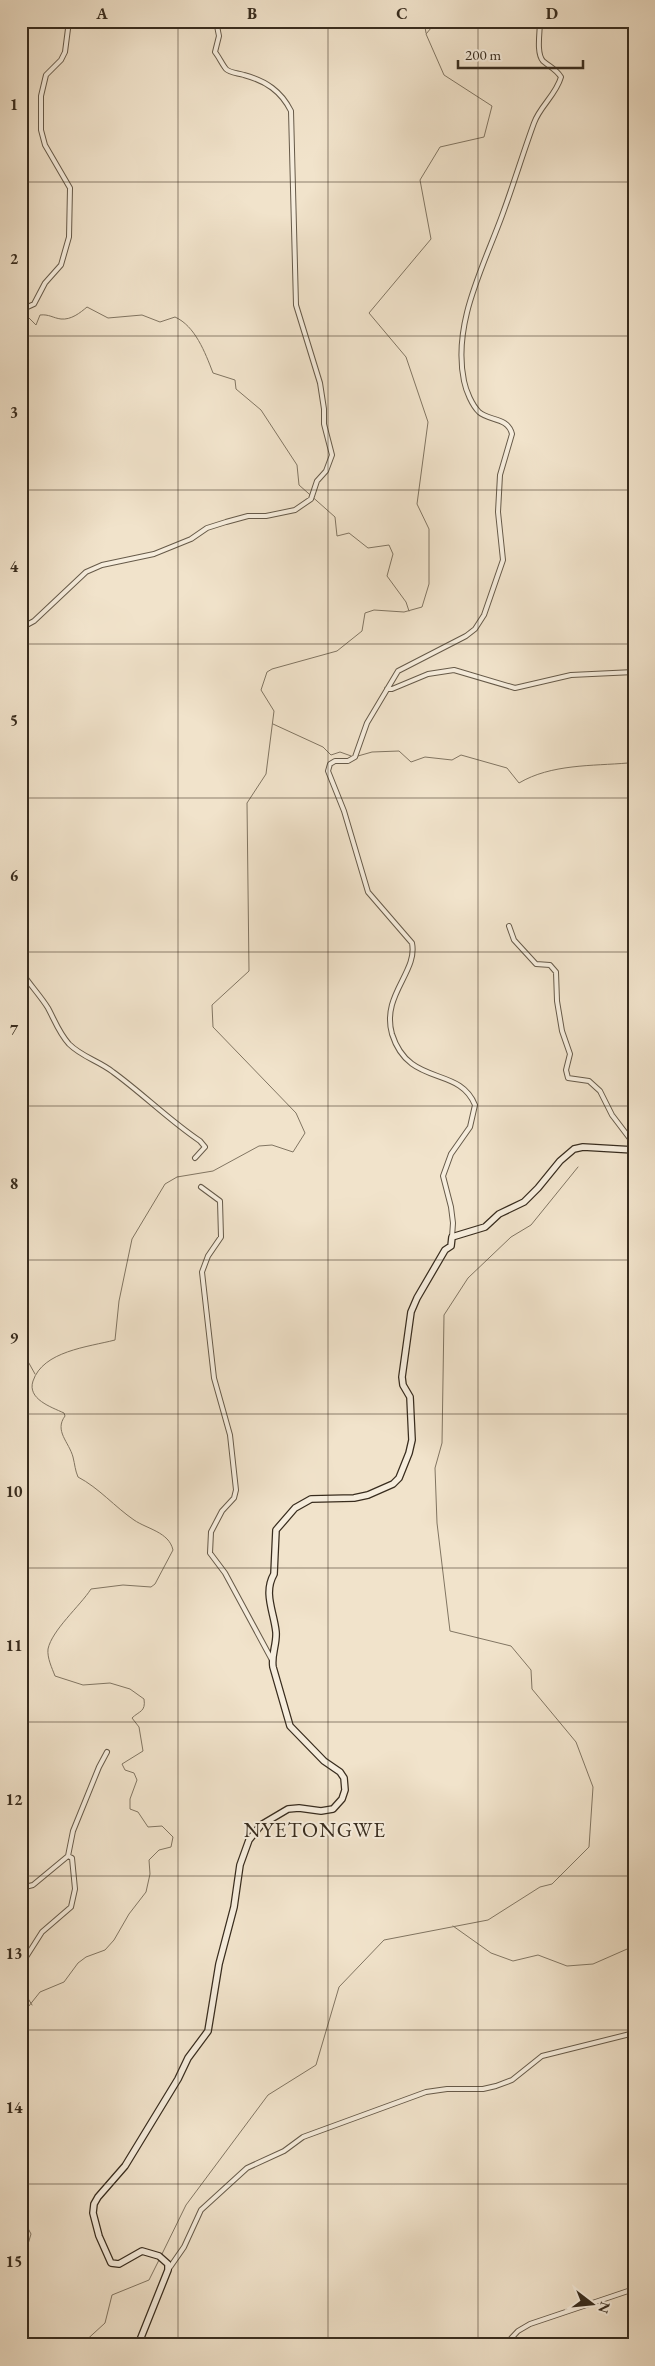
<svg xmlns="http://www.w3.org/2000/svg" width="655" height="2366" font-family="'EB Garamond',serif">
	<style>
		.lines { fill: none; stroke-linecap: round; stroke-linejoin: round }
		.stream { stroke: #817562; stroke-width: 1 }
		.street-casing { stroke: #665a49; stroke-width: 6 }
		.secondary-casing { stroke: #382c1e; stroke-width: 8 }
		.street { stroke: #f6eddd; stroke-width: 4 }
		.secondary { stroke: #f6eddd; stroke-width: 5.5 }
		.grid { fill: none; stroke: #382c1e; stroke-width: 1; stroke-opacity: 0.55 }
		.labels { text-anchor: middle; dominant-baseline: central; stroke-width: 4; stroke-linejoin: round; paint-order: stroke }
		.quarter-label { font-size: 21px; letter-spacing: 1px; fill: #382c1e; stroke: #f6eddd }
		.neatline { fill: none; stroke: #382c1e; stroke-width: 2 }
		.grid-label { font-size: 16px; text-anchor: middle; font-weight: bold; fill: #382c1e }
	</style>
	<rect width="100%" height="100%" fill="#f1e3cb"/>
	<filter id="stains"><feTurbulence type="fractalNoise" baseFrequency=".004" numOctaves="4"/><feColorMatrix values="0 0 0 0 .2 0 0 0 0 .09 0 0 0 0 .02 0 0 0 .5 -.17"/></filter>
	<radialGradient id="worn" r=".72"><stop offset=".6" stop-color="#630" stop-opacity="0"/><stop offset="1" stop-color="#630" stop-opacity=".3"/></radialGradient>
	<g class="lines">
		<!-- stream -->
		<path class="stream" d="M424,21L426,33
			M21,298L22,307
			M22,311L36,325L40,315C49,314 53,318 61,319C71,320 80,313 87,307L108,318L142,315L160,322L175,317C195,326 205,352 213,373L235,380L236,389L261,410L297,465L299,485L335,517L337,536L349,533L368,548L389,545L393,554L387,576L406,602L409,611
			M273,724L323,747L331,755L340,752L354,757
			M358,756L372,752L399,751L411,762L425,757L452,760L461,755L507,768L519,783C551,764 592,766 628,763L634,770
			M21,1349L35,1374
			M453,1926L491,1953L513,1961L538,1955L567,1966L593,1964L634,1946
			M21,1987L32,2005
			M21,2016L40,1992L64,1982L78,1963L86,1957L105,1950L114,1940L129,1914L146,1892L150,1874L149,1860L159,1850L171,1847L173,1837L162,1826L148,1827L138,1812L130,1809V1799L137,1780L134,1773L125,1770L122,1764L143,1751L139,1727L132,1718C139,1711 146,1712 144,1699L130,1689L110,1683L83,1685L55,1676C52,1668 47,1658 48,1649C52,1630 80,1606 91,1589L123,1585L151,1587L155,1584L173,1550C169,1532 147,1529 134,1520C115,1507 99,1488 78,1477C75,1470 75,1465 73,1457C69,1442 54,1431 65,1416L64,1413C51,1407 27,1399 33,1381C43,1351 88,1347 115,1340L119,1301L132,1239L165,1184L177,1177L213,1171L259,1146L272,1145L293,1152L305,1133L296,1113L213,1027L212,1005L249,971L247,803L266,774L274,711L261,690L267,672L272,669L337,651L362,631L365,613L374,610L404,612L422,607L429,584V529L417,504L428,422L406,357L369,313L431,239L420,180L440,147L484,137L492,106L444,75L426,34L437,21
			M21,2215L31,2234L21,2268
			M162,2254L186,2205L268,2095L316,2065L339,1987L384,1940L488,1920L540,1887L552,1884L589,1847L593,1787L576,1742L532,1689L531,1670L511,1646L450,1631L437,1523L435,1468L442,1443L444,1315L468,1278L511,1237L531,1225L578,1167
			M81,2345L105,2323L112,2295L149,2280L159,2260"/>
		<!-- street casing -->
		<g class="street-casing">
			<path id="street" d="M21,310L34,304L45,283L61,265L69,237L70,188L45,145L41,130V96L46,75L61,60L65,52L69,21
				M21,628L34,621L86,572L102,565L154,554L191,539L207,528L226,522L248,516H266L295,510L311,499L317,481L326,471L332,455L324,424V409L320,383L296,305L291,111C281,91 266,81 244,75C238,73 230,73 226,69C222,64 219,57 215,52L219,36L216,21
				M387,689H392L428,674L454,670L515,688L571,675L634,672
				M509,926L514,940L536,964L550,965L556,972L557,1001L562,1031L570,1054L566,1070L568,1078L589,1081L600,1091L612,1115L634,1144
				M21,971C29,984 40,995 48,1008C55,1021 59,1033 69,1044C82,1057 99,1061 113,1072C142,1093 170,1121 200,1141L205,1147L195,1158
				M21,1161L24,1188L21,1199
				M201,1187L220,1201L221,1237L208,1256L202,1272L214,1378L230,1435L236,1490L234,1498L222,1511L211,1532L210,1553L225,1573L272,1660
				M452,1237L453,1223L451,1207L443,1176L451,1154L470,1127L475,1105C459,1065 409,1088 392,1034C381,995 418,972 412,943L368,892L344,811L328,771L330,764L335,761H348L355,757L367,723L398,671L466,636L475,629L484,615L503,560L498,512L500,475L512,434C508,417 489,421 479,412C472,405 466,391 464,381C452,323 484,266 503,213C514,183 523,153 534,123C540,106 556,95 561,77C556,69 550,67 543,61C536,53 540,32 540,21
				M21,1888L33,1885L68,1856L73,1831L99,1767L107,1752
				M21,1965L42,1932L71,1907L75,1889L72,1858L68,1856
				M168,2270L184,2247L201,2210L247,2168L284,2151L303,2137L426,2092L447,2089H483L496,2086L512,2080L542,2056L634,2033
				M505,2345L518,2331L530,2324L634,2289"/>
		</g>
		<!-- secondary casing -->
		<g class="secondary-casing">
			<path id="secondary" d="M138,2345L168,2270V2264L159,2256L142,2251L119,2264L111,2263L99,2236L93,2213L94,2204L98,2197L125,2166L178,2079L188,2058L208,2031L219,1964L234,1907L240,1865L249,1840L261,1825L288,1809L299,1808L321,1811L333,1809L342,1799L345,1790L344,1778L340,1772L324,1761L290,1726L273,1667C271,1655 277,1644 276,1632C274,1612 263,1593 274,1574L276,1530L295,1508L311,1499L354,1498L368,1495L393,1484L399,1478L409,1453L412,1440L410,1397L403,1385L402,1377L411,1312L417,1298L445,1250L451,1246L452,1237L485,1227L499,1214L524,1202L538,1188L560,1161L574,1149L583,1147L634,1150"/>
		</g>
		<!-- street -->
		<use href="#street" class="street"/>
		<!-- secondary -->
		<use href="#secondary" class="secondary"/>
	</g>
	<!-- grid -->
	<path class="grid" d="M178,21V2345M328,21V2345M478,21V2345M21,182H634M21,336H634M21,490H634M21,644H634M21,798H634M21,952H634M21,1106H634M21,1260H634M21,1414H634M21,1568H634M21,1722H634M21,1876H634M21,2030H634M21,2184H634"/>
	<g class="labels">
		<!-- quarter labels -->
		<g class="quarter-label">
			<text x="315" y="1829">NYETONGWE</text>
		</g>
	</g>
	<!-- margin -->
	<rect width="655" height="2366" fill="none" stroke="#f1e3cb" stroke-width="55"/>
	<!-- north arrow -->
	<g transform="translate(592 2304) rotate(106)" stroke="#f6eddd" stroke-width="4" paint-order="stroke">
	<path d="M0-4L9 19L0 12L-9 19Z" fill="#382c1e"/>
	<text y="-8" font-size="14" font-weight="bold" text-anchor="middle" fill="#382c1e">N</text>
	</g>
	<!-- scale -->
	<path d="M458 60v8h125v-8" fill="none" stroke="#382c1e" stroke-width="2.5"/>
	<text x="465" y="60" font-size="15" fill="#382c1e" stroke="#f6eddd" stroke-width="4" paint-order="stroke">200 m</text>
	<rect x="28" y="28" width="600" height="2310" class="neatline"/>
	<g class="grid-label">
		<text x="102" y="19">A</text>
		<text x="252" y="19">B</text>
		<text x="402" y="19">C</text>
		<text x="552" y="19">D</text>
		<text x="14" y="110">1</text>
		<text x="14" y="264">2</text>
		<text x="14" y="418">3</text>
		<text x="14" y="572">4</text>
		<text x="14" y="726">5</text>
		<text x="14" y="881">6</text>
		<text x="14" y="1035">7</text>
		<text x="14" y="1189">8</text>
		<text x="14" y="1343">9</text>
		<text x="14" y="1497">10</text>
		<text x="14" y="1651">11</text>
		<text x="14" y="1805">12</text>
		<text x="14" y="1959">13</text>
		<text x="14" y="2113">14</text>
		<text x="14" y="2267">15</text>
	</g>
	<rect width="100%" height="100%" filter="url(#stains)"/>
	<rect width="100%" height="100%" fill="url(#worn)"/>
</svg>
